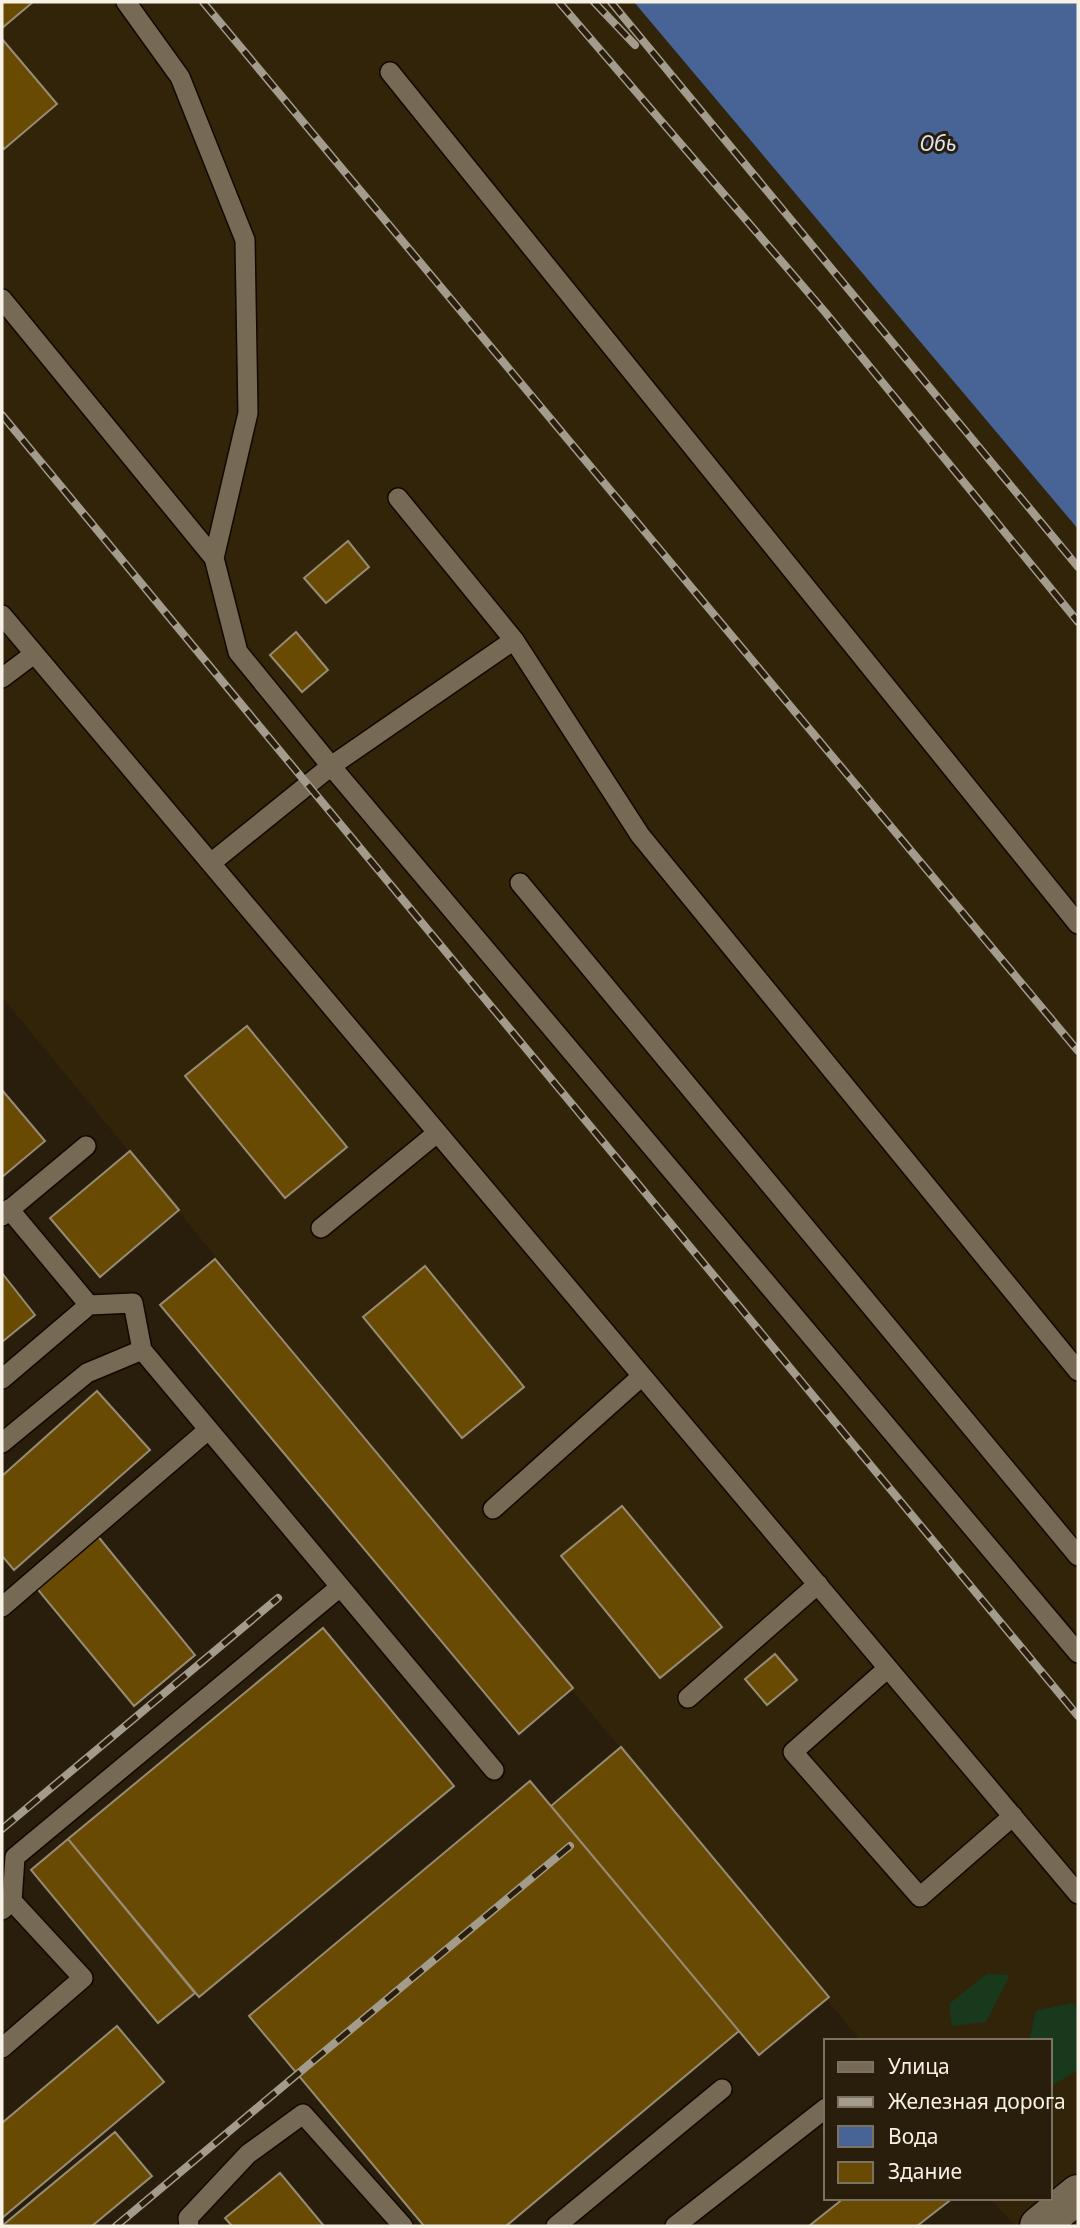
<svg xmlns="http://www.w3.org/2000/svg" width="1080" height="2228" font-family="'Noto Sans',sans-serif">
	<style>
		.built { fill: #322409 }
		.green { fill: #18391c }
		.water { fill: #486497 }
		.building { fill: #684a02; stroke: #978b75; stroke-width: 2 }
		.lines { fill: none; stroke-linecap: round; stroke-linejoin: round }
		.lane-casing { stroke: #110800; stroke-width: 22 }
		.street-casing { stroke: #110800; stroke-width: 41 }
		.lane { stroke: #766a55; stroke-width: 19 }
		.street { stroke: #766a55; stroke-width: 38 }
		.rail-casing { stroke: #a39b8c; stroke-width: 8 }
		.rail { stroke: #281e0b; stroke-width: 5; stroke-dasharray: 16; stroke-linecap: butt }
		.labels { text-anchor: middle; dominant-baseline: central; stroke-width: 6; stroke-linejoin: round; paint-order: stroke }
		.water-label { font-size: 21px; font-style: italic; fill: #dbe4f4; stroke: #281e0b }
	</style>
	<rect width="100%" height="100%" fill="#281e0b"/>
	<!-- built -->
	<path class="built" d="M2,2H634L1078,529V2226H1015L990,2198H1050V2041H861L2,997Z"/>
	<!-- green -->
	<path class="green" d="M987,1974L1010,1975L986,2022L952,2026L949,2004Z
		M1072,2003L1078,2010V2070L1050,2087V2041H1029L1036,2011Z"/>
	<!-- water -->
	<path class="water" d="M634,2H1078V529Z"/>
	<!-- building -->
	<path class="building" d="M2,2H33L2,28Z
		M2,39L57,104L4,149L2,146Z
		M348,541L369,567L326,603L304,578Z
		M296,632L328,670L302,692L270,655Z
		M247,1026L347,1147L285,1198L185,1076Z
		M2,1090L45,1141L2,1177Z
		M130,1151L179,1210L100,1277L50,1218Z
		M215,1259L573,1688L519,1734L160,1305Z
		M425,1266L524,1387L462,1438L363,1317Z
		M2,1273L35,1315L2,1342Z
		M97,1391L150,1450L14,1570L2,1556V1476Z
		M622,1506L722,1627L660,1678L561,1556Z
		M96,1534L195,1655L134,1706L34,1585Z
		M323,1628L454,1786L199,1997L68,1839Z
		M775,1654L797,1680L767,1705L745,1679Z
		M621,1747L829,1997L759,2055L551,1806Z
		M530,1781L739,2031L506,2226H424L249,2016Z
		M68,1839L195,1993L158,2023L31,1870Z
		M117,2026L164,2082L2,2218V2123Z
		M115,2132L152,2176L92,2226H2Z
		M280,2173L324,2226H232L225,2218Z
		M844,2198H953L917,2226H809Z"/>
	<g class="lines">
		<!-- lane casing -->
		<g class="lane-casing">
			<path id="lane" d="M126,2L180,77L245,240L248,413L214,558L238,652L331,766L1078,1653
				M390,72L1078,924
				M2,299L214,558
				M398,498L514,640L640,835L1078,1371
				M2,615L1078,1894
				M2,678L34,654
				M211,863L331,766L514,640
				M520,883L1078,1556
				M9,1209L89,1305L133,1303L142,1350L494,1770
				M2,1216L86,1146
				M321,1228L437,1133
				M2,1379L89,1305
				M2,1443L87,1373L142,1350
				M493,1509L642,1376
				M2,1607L208,1430
				M888,1668L793,1752L920,1897L1013,1816
				M688,1698L818,1584
				M12,1901L15,1857L340,1587
				M2,1910L12,1901L83,1978L2,2048
				M189,2226L188,2218L248,2154L303,2114L403,2226
				M556,2226L722,2089
				M675,2226L826,2108"/>
		</g>
		<!-- street casing -->
		<g class="street-casing">
			<path id="street" d="M1039,2226L1078,2194"/>
		</g>
		<!-- lane -->
		<use href="#lane" class="lane"/>
		<!-- street -->
		<use href="#street" class="street"/>
		<!-- rail casing -->
		<g class="rail-casing">
			<path id="rail" d="M203,2L1078,1051
				M559,2L825,312L1078,622
				M594,2L635,45
				M611,2L1078,567
				M2,415L1078,1716
				M2,1829L278,1598
				M116,2226L570,1846"/>
		</g>
		<!-- rail -->
		<use href="#rail" class="rail"/>
	</g>
	<g class="labels">
		<!-- water labels -->
		<g class="water-label">
			<text x="938" y="143">Обь</text>
		</g>
	</g>
	<!-- border -->
	<rect width="1080" height="2228" fill="none" stroke="#f8f1e5" stroke-width="7"/>
	<!-- legend -->
	<rect x="824" y="2039" width="228" height="161" fill="#281e0b" stroke="#7b7262" stroke-width="2"/>
	<rect x="838" y="2062" width="35" height="10" fill="#766a55" stroke="#7b7262" stroke-width="2"/>
	<text x="888" y="2074" font-size="21" fill="#f8f1e5">Улица</text>
	<rect x="838" y="2097" width="35" height="10" fill="#a39b8c" stroke="#7b7262" stroke-width="2"/>
	<text x="888" y="2109" font-size="21" fill="#f8f1e5">Железная дорога</text>
	<rect x="838" y="2126" width="35" height="21" fill="#486497" stroke="#7b7262" stroke-width="2"/>
	<text x="888" y="2144" font-size="21" fill="#f8f1e5">Вода</text>
	<rect x="838" y="2162" width="35" height="21" fill="#684a02" stroke="#7b7262" stroke-width="2"/>
	<text x="888" y="2179" font-size="21" fill="#f8f1e5">Здание</text>
</svg>
